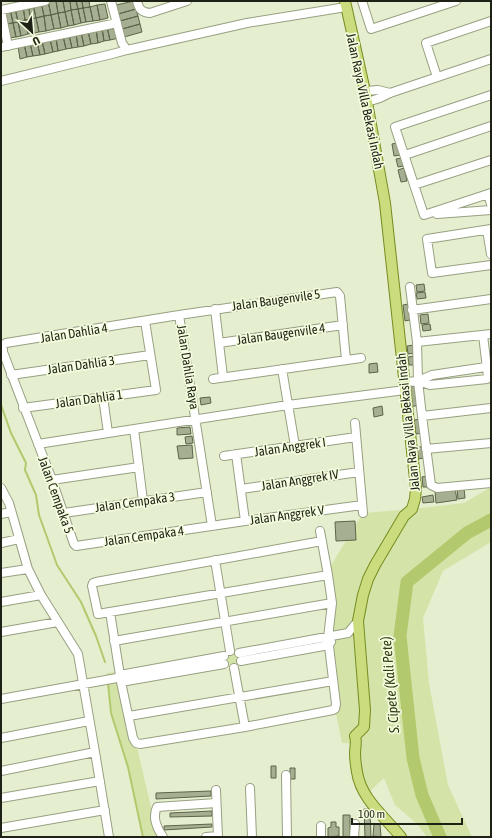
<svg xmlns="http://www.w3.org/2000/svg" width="492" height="838" font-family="'Asap Condensed',sans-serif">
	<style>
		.green { fill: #d4e4a9 }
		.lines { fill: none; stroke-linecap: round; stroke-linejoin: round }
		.stream { stroke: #b2c96d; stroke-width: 2 }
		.river { stroke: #b2c96d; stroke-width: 13 }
		.building { fill: #a6af91; stroke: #5c6449 }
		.minor-casing { stroke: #97a082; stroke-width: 10 }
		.major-casing { stroke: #768c20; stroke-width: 12 }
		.minor { stroke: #fff; stroke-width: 8 }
		.major { stroke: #cadc7d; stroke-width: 10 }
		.labels { text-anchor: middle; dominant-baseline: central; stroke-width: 3.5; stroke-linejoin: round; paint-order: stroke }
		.street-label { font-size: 13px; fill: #1e2116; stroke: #f3fcdc }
		.water-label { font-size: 14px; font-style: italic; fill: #303912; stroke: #f3fcdc }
	</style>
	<rect width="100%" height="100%" fill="#e5efcf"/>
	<!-- green -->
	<path class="green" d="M491,487V520L489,521H491V542L443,571L423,618L429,683L448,785L472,837H427L417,824L395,805L384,778L366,795L357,744L342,743L335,709L329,645L241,661L238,666L234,668C225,668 224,664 224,656L230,651L239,653L328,638L330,567L363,513L412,509L464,503Z
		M115,672L136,743L158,837H143L128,767L111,713L106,673Z"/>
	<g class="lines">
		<!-- stream -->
		<path class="stream" d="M1,405L11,433L26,463L25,470L36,495L39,515L57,565L81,602L96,636L105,662
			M108,683L111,713L128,767L143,837"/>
		<!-- river -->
		<path class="river" d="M440,837L422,795L413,758L400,636L407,582L467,533L491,520"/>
	</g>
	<!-- building -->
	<path class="building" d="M48,1L51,15L44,16L41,2Z
		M48,1H56L58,13L51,15Z
		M56,1H63L65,12L58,13Z
		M63,1H70L71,10L65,12Z
		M70,1H76L78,9L71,10Z
		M76,1H82L83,8L78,9Z
		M82,1H89L90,7L83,8Z
		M134,1L136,9L118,14L116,5Z
		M41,2L44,16L36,18L33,4Z
		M33,4L36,18L31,19L28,5Z
		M105,4L108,18L100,20L97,5Z
		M28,5L31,19L25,20L23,6Z
		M97,5L100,20L93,21L90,7Z
		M23,6L25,20L18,22L15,8Z
		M90,7L93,21L86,22L83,8Z
		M15,8L18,22L13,23L10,9Z
		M83,8L86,22L81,23L78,9Z
		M10,9L13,23L6,24L3,10Z
		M78,9L81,23L74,25L71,10Z
		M136,9L138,16L120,21L118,14Z
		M71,10L74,25L68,26L65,12Z
		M65,12L68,26L61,28L58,13Z
		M58,13L61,28L54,29L51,15Z
		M51,15L54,29L46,31L44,16Z
		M44,16L46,31L39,32L36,18Z
		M138,16L140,24L122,29L120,21Z
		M36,18L39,32L34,33L31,19Z
		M31,19L34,33L28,34L25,20Z
		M25,20L28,34L21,36L18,22Z
		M18,22L21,36L16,37L13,23Z
		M13,23L16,37L9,38L6,24Z
		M140,24L142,32L124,37L122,29Z
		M116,25L119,38L110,40L107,27Z
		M107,27L110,40L104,41L102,28Z
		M102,28L104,41L98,43L96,29Z
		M96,29L98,43L91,44L88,31Z
		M88,31L91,44L84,46L81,32Z
		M81,32L84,46L78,47L76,34Z
		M76,34L78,47L72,48L69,35Z
		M69,35L72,48L66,49L63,36Z
		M63,36L66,49L58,51L56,38Z
		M56,38L58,51L53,52L50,39Z
		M50,39L53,52L45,54L42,41Z
		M42,41L45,54L40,55L37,42Z
		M37,42L40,55L33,56L30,43Z
		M30,43L33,56L27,57L24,44Z
		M24,44L27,57L20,59L18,46Z
		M397,143L400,155L394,156L392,144Z
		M402,158L404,166L398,167L396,159Z
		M404,168L407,181L401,182L398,170Z
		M424,284L425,291L417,292L416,285Z
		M425,292L426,298L417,299L416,293Z
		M408,304L410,320L405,321L403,305Z
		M428,314L429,323L421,324L420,315Z
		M430,324L431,330L423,331L422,325Z
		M414,345L415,353L408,354L407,346Z
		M415,356L416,365H409L408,357Z
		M377,363L378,372L369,373V364Z
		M417,386L419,406H412L410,387Z
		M210,397L211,403L201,405L200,398Z
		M382,406L383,415L374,417L373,408Z
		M421,419L422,433L416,434L414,420Z
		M190,427L191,434L177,435V428Z
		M192,436L193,443L186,444L185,437Z
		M192,445L193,458L179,459L177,446Z
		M417,447H423L424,458L418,459Z
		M427,476L428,487H423L422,477Z
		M455,488L457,500L436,503L435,491Z
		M457,488H464L465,498L458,499Z
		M433,495L434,502L423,503L422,497Z
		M355,521L356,540L336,541L335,522Z
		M271,766H276V778H271Z
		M290,768H295V779H290Z
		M211,791V796L156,799V793Z
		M364,809H370L371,837H365Z
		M212,811V816L170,817V813Z
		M343,815H350V837H343Z
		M331,822H336V827H339V836L328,837V828L331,827Z
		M212,824V827L164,830V826Z
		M374,824H380L381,837L373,836Z"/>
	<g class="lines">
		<!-- minor casing -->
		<g class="minor-casing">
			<path id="minor" d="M111,1L122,43L127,50
				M137,1C139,9 141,12 150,13L187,1
				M362,1L371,29L456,1
				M1,10L45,1
				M1,11L8,46
				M1,47L117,23
				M437,77L426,43L491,21
				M1,81L112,54L127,50L247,23L346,7
				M365,91L378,90L390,93
				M491,95L395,127L424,215L491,193
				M367,102L380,98L390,93L491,59
				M405,155L491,126
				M414,185L491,160
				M488,194L491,204
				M437,214L491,210
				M491,229L427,239L432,273L491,265
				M487,230L491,254
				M410,287L417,342L418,381L422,416L431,485L437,488L491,483
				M215,309L223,377
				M412,310L491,299
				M179,315L212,526
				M417,342L491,334
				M219,343L343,325
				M346,360L340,296L337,292L179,315L6,343L3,345V352L52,480L74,544L76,546L245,521L362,505
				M282,369L295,446
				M11,375L150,355
				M213,379L361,358
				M418,381L430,385L487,379L488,377L483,335
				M404,382L418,381L432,375L486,367
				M103,397L108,433
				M23,408L156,390L145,321
				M422,416L491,408
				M355,423L363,513
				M134,429L143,501
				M38,444L288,405L405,390
				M426,449L491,443
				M236,454L245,521
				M224,456L356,437
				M52,480L139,467
				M1,488L9,503L28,569L41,595L78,654L95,752L1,771
				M241,489L359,472
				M64,513L207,492
				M1,514L11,512
				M322,541L96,582L93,583L92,586L98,614L328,575
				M1,543L19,539
				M215,560L230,651
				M1,573L28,569
				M1,602L41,595
				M110,612L121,682L133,738L136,743L140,744L245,727L333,710L335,709L336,704L328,638L332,603L328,575L320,531
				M1,632L58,622
				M114,641L332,603
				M239,653L348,633L358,621
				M241,661L329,645L331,642
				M234,668L245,727
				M121,682L224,664
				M1,699L117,678L120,675L224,656
				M129,716L333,681
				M1,738L89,721
				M95,752L109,837
				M286,775L287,837
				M250,788L252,837
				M216,790L218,837
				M1,798L100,781
				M1,828L105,810
				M163,837C157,829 152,817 157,807L216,803
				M206,837L218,836
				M321,837V826
				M354,837L355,824"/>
		</g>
		<!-- major casing -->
		<g class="major-casing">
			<path id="major" d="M345,1L365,91L385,203L416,488L415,499L412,509L404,516L375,565L368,579L363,595L358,621L365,710L364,727L355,736C357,742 355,747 355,754C355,760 356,766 357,772C361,799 385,817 401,837"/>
		</g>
		<!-- minor -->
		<use href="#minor" class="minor"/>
		<!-- major -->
		<use href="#major" class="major"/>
	</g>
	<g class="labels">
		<!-- street labels -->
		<g class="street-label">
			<text transform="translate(365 101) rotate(78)">Jalan Raya Villa Bekasi Indah</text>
			<text transform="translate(276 300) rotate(-8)">Jalan Baugenvile 5</text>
			<text transform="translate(74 333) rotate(-9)">Jalan Dahlia 4</text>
			<text transform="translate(281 334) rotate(-8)">Jalan Baugenvile 4</text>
			<text transform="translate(81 365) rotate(-8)">Jalan Dahlia 3</text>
			<text transform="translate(188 367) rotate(81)">Jalan Dahlia Raya</text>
			<text transform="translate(89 399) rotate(-8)">Jalan Dahlia 1</text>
			<text transform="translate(408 422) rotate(-96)">Jalan Raya Villa Bekasi Indah</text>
			<text transform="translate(290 447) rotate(-8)">Jalan Anggrek I</text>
			<text transform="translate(300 480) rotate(-9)">Jalan Anggrek IV</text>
			<text transform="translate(56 495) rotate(70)">Jalan Cempaka 5</text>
			<text transform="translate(135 502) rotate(-8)">Jalan Cempaka 3</text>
			<text transform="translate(287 515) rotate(-8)">Jalan Anggrek V</text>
			<text transform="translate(144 536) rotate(-8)">Jalan Cempaka 4</text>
		</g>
		<!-- water labels -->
		<g class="water-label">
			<text transform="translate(390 685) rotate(-95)">S. Cipete (Kali Pete)</text>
		</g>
	</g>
	<!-- border -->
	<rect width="492" height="838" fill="none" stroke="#1e2116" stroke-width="4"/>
	<!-- north arrow -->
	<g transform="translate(32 32) rotate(154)" stroke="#f3fcdc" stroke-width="3" paint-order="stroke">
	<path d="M0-3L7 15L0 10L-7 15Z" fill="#1e2116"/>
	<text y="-6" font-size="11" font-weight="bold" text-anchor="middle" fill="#1e2116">U</text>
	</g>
	<!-- scale -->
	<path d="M352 818v6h110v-6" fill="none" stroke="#1e2116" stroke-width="2"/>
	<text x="358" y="818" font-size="12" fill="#1e2116" stroke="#f3fcdc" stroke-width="3" paint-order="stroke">100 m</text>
</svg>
